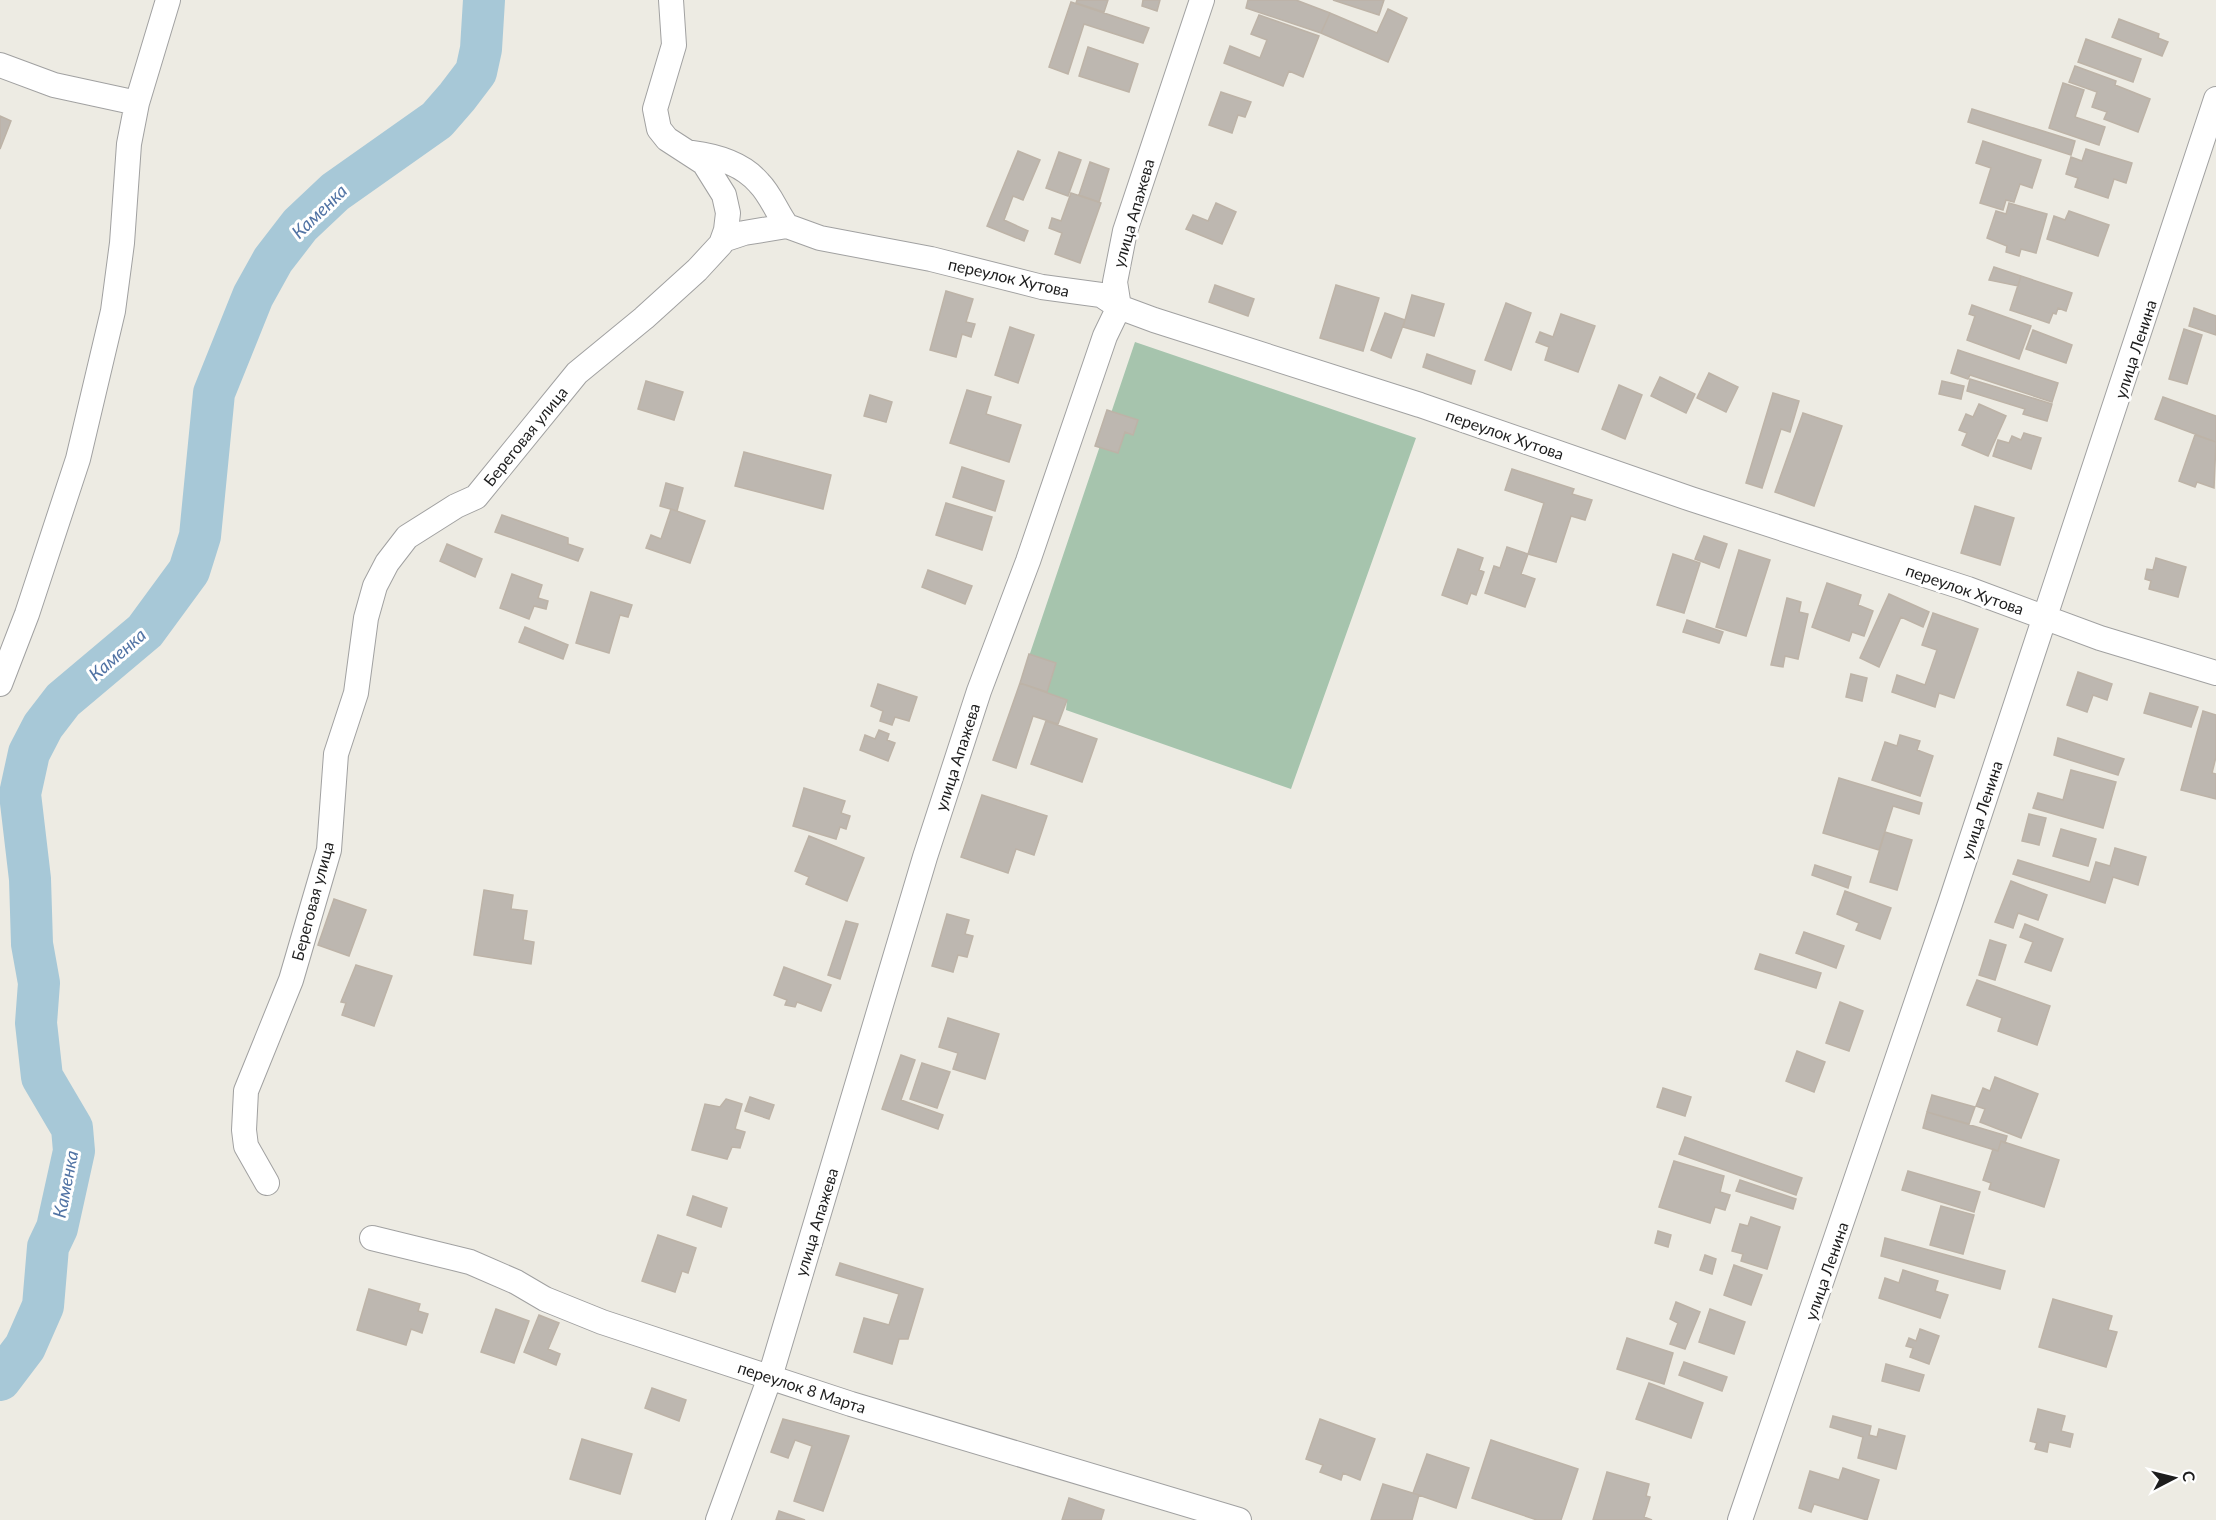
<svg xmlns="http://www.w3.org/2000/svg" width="2216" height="1520" font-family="Lato,sans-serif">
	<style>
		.cemetery { fill: #a6c4ad }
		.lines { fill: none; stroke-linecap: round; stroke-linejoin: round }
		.river { stroke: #a7c8d7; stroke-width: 42 }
		.building { fill: #bdb7b0; stroke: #bdb3a7; stroke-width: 1.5 }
		.minor-casing { stroke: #a1a1a1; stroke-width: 26 }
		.minor { stroke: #fff; stroke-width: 24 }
		.labels { text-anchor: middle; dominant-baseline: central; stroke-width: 6; stroke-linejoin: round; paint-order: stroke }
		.street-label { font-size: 16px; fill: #1d1d1d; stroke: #fff }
		.water-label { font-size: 18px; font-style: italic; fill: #5173a4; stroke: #fff }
	</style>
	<rect width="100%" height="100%" fill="#edebe3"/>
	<!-- cemetery -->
	<path class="cemetery" d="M1135,342L1416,438L1291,789L1066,710L1067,700L1020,683Z"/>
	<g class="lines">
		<!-- river -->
		<path class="river" d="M0,1380L25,1347L43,1306L48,1247L57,1228L74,1151L72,1128L42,1077L36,1023L39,983L32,944L30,879L20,794L29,753L43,726L63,700L145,631L189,571L200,536L214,393L253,296L273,260L300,225L335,192L437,120L457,97L476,72L481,49L484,0"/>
	</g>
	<!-- building -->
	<path class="building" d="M1077,0H1108L1104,12L1076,3Z
		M1143,0H1160L1157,11L1142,6Z
		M1248,0H1296L1330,13L1321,33L1246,8Z
		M1333,0H1384L1379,15Z
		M1071,2L1149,28L1143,43L1084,24L1068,74L1049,67Z
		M1388,9L1407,18L1388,62L1321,33L1330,13L1377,33Z
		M1259,15L1319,36L1303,77L1289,71L1283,86L1224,63L1230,46L1260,58L1267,40L1251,34Z
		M2119,19L2159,34L2158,38L2168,42L2162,56L2112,37Z
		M2086,39L2141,59L2133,82L2078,62Z
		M1088,47L1138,64L1129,92L1079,76Z
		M2075,66L2116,81L2115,85L2150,99L2138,132L2104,119L2107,112L2092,107L2097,92L2069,82Z
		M2063,83L2084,90L2075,117L2105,127L2099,145L2049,128Z
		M1221,92L1251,102L1245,117L1238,115L1232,133L1209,125Z
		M1972,109L2075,141L2071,155L1968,122Z
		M0,116L11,121L0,149Z
		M1983,141L2041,160L2032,188L2020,184L2014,202L2006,200L2003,210L1980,203L1991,168L1976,163Z
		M2086,149L2132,163L2126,183L2114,179L2108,198L2075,187L2078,178L2066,174L2071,157L2082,161Z
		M1018,151L1040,160L1023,200L1013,196L1004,220L1028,231L1024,241L987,226Z
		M1059,152L1081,160L1068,196L1046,188Z
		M1090,162L1109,169L1099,202L1079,195Z
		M1071,193L1101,203L1080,263L1055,254L1062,233L1049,228L1052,218L1061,221Z
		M1216,203L1236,212L1222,244L1186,229L1193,215L1208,221Z
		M2009,203L2047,214L2036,253L2021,249L2019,256L2006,252L2007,246L1987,238L1996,211L2006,214Z
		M2069,211L2109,225L2098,256L2047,239L2054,216L2065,220Z
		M1994,267L2021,276L2018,286L1989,280Z
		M2021,276L2072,293L2066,311L2058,308L2056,314L2053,313L2049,323L2010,310Z
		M1215,285L1254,299L1248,316L1209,302Z
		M1336,285L1379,298L1363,351L1320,338Z
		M946,291L973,299L966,322L975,324L971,337L962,334L956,357L930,350Z
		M1412,295L1444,304L1434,336L1403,327Z
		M1506,303L1531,313L1511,370L1485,360Z
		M1972,305L2031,326L2019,359L1967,340L1975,316L1969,314Z
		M2194,308L2216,316V335L2189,326Z
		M1385,313L1405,320L1391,358L1371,350Z
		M1561,314L1595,326L1578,372L1545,360L1549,347L1536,342L1540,332L1553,337Z
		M1010,327L1034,335L1018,383L995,375Z
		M2184,329L2202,335L2187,384L2169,379Z
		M2033,330L2072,345L2066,363L2026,349Z
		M1958,350L2058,383L2052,402L1970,375L1968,379L1951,373Z
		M1427,354L1475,371L1471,384L1423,367Z
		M1709,373L1738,387L1726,412L1697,398Z
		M1660,377L1695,394L1686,413L1651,396Z
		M1970,379L2052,404L2047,421L2023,414L2025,409L1967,391Z
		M646,381L683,392L674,420L638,409Z
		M1942,381L1964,386L1961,399L1939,394Z
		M1619,385L1642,395L1625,439L1602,429Z
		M967,390L991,397L986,414L1021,425L1009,462L950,443Z
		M1773,393L1799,401L1790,432L1781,429L1762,488L1746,483Z
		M870,395L892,402L886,422L864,416Z
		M2163,397L2216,416V442L2155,419Z
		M1979,404L2006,416L1988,456L1962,445L1967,433L1959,430L1966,414L1973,417Z
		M1107,410L1138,420L1133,435L1125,432L1118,453L1095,446Z
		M1803,413L1842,426L1814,506L1775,492Z
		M2024,433L2041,438L2031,469L1993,456L1998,440L2009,443L2012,436L2021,440Z
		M2195,435L2216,442L2214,488L2197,482L2195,487L2179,481Z
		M744,452L831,475L823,509L735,486Z
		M962,467L1004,481L995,511L953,497Z
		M1512,469L1574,489L1572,494L1592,500L1585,520L1571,516L1556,562L1528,554L1544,503L1505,490Z
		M666,483L683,488L677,511L660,506Z
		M946,503L992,517L982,550L936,535Z
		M1975,506L2014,518L2000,565L1961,553Z
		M671,509L705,521L690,563L646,548L651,535L661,539Z
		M502,515L568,538V544L583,549L578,561L495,532Z
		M1704,536L1727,544L1719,568L1695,559Z
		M447,544L482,559L475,577L440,561Z
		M1507,547L1528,554L1521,574L1535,579L1525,607L1485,593L1494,566L1500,568Z
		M1458,549L1483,558L1479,570L1484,572L1476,595L1471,593L1467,604L1442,595Z
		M1739,550L1770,560L1746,636L1716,627Z
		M1673,554L1700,563L1684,613L1657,605Z
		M2156,558L2186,567L2178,597L2149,589L2151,581L2145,579L2147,569L2153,570Z
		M928,570L972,586L965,604L922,587Z
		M512,574L542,585L538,598L548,601L546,609L534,606L529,619L500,608Z
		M1827,583L1861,595L1858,605L1873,611L1864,636L1852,632L1849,641L1812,627Z
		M591,592L632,605L628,617L620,615L609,653L576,643Z
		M1889,594L1929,612L1923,627L1901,617L1879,667L1860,658Z
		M1787,598L1801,602L1799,612L1808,614L1798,659L1785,656L1783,667L1771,665Z
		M1933,613L1978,629L1954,698L1939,693L1935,707L1892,692L1897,675L1925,685L1937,650L1922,645Z
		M1687,620L1723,632L1719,643L1683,632Z
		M525,627L568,645L563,659L519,642Z
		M1029,654L1056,663L1047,692L1020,683Z
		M2078,672L2112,684L2107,700L2093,695L2087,712L2067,705Z
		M1851,674L1867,678L1862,701L1846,697Z
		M1020,683L1067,700L1058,724L1033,716L1016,768L993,760Z
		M878,684L917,697L909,721L895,717L892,725L880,721L883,711L871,706Z
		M2150,693L2198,707L2191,727L2144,713Z
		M2203,711L2216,715V757L2212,773L2216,774V799L2181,790Z
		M1046,721L1097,739L1082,782L1031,764Z
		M879,730L889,734L887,740L895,743L888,761L860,750L865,735L875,739Z
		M1900,735L1920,741L1917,750L1933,756L1920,796L1872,780L1885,742L1897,746Z
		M2058,738L2124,759L2118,775L2054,755Z
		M2071,770L2116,782L2103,828L2033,808L2038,793L2063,800Z
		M1839,778L1922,803L1919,814L1893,806L1879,850L1823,833Z
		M804,788L845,801L841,813L850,816L846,829L840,827L836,839L793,826Z
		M982,795L1047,816L1034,855L1016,849L1008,873L961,857Z
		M2029,814L2046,818L2039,845L2022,841Z
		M2061,829L2096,839L2088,866L2053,856Z
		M1885,832L1912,840L1897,890L1870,882Z
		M809,836L864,858L847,901L806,884L809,877L795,871Z
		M2115,848L2146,857L2138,885L2113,877L2105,903L2013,874L2018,860L2090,882L2096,862L2110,866Z
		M1815,865L1851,877L1848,888L1812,875Z
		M2011,881L2047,895L2038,920L2018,913L2013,928L1995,922Z
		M484,890L513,895L511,909L527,911L523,940L534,942L531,964L474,955Z
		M1845,891L1891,908L1880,939L1856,930L1859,923L1837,914Z
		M334,899L366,910L349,956L318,945Z
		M947,914L969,920L965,934L973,936L967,957L958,955L953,972L932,966Z
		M846,921L858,924L840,979L828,975Z
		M2025,924L2063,939L2051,971L2025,962L2033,942L2020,937Z
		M1804,932L1844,946L1836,968L1796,953Z
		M1990,940L2006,945L1995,980L1979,975Z
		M1760,954L1821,973L1816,988L1755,969Z
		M356,965L392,976L374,1026L342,1015L346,1003L341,1002Z
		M784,967L831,985L821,1011L797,1002L795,1007L785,1005L787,1000L774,995Z
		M1977,980L2050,1006L2037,1045L1998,1031L2002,1018L1967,1005Z
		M1840,1002L1863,1011L1849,1051L1826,1043Z
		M948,1018L999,1034L985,1079L953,1069L958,1053L939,1047Z
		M1797,1051L1825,1062L1814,1092L1786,1081Z
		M901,1055L915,1060L901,1100L943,1115L938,1129L882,1109Z
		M922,1063L950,1072L937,1108L910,1099Z
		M1995,1077L2038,1094L2021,1138L1980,1122L1985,1109L1976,1106L1983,1088L1990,1091Z
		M1663,1088L1691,1097L1685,1116L1657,1107Z
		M1932,1095L1975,1107L1969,1124L1927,1112Z
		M750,1097L774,1105L769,1119L745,1111Z
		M726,1099L742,1104L735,1129L745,1132L740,1148L732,1147L727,1159L692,1150L705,1104L720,1107Z
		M1927,1112L2007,1136L2005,1143L2001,1141L1998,1151L1923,1128Z
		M1685,1137L1802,1178L1796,1195L1679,1154Z
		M2001,1141L2059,1160L2044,1207L1989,1189L1991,1183L1983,1180L1993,1149L1998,1151Z
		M1674,1161L1724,1176L1720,1192L1730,1195L1725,1210L1715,1207L1710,1223L1659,1207Z
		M1908,1171L1980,1192L1974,1212L1902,1190Z
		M1740,1180L1796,1199L1793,1209L1736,1191Z
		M693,1196L727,1208L721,1227L687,1215Z
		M1941,1206L1974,1215L1963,1254L1930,1245Z
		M1751,1217L1780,1227L1767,1269L1741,1261L1743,1254L1732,1251L1740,1224L1748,1226Z
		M1658,1231L1671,1235L1668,1247L1655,1243Z
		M658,1235L696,1248L688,1273L682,1271L675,1292L642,1281Z
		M1885,1238L2005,1271L2000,1289L1881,1256Z
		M1705,1255L1716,1259L1712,1274L1700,1270Z
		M840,1263L923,1289L908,1339H899L892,1364L854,1352L864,1318L889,1325L899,1294L836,1275Z
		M1734,1265L1762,1275L1751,1305L1724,1295Z
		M1903,1270L1938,1281L1935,1291L1948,1295L1940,1318L1879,1298L1885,1278L1899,1283Z
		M369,1289L420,1304L418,1311L428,1314L422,1333L411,1329L406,1345L357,1330Z
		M2053,1299L2112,1316L2108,1330L2117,1332L2106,1367L2039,1347Z
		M1676,1302L1700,1312L1685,1349L1670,1344L1678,1323L1670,1319Z
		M496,1309L529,1321L514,1363L481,1352Z
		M1710,1309L1745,1322L1734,1354L1699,1342Z
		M539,1315L559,1323L548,1349L560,1354L556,1365L524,1352Z
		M1920,1329L1939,1336L1929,1364L1910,1357L1913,1348L1906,1346L1909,1338L1916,1341Z
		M1627,1338L1673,1353L1664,1384L1617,1369Z
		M1684,1362L1727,1377L1722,1391L1679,1375Z
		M1886,1364L1924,1375L1919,1391L1882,1381Z
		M1649,1383L1703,1403L1691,1438L1636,1419Z
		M652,1388L686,1400L679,1421L645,1408Z
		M2038,1409L2065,1416L2061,1431L2073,1434L2070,1447L2049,1442L2047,1452L2035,1449L2037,1443L2030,1441Z
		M1833,1416L1871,1426L1869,1435L1877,1437L1879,1429L1905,1436L1896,1469L1858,1458L1863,1437L1830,1427Z
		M783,1419L849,1436L823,1511L794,1501L812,1446L795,1440L788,1458L771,1452Z
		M1320,1419L1375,1439L1360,1480L1343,1473L1341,1480L1320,1472L1323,1465L1306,1459Z
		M582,1439L632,1454L620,1494L570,1479Z
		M1491,1440L1578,1469L1561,1520H1537L1472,1498Z
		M1427,1454L1469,1468L1456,1508L1413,1493Z
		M1843,1468L1879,1480L1867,1520L1814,1504L1811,1512L1799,1508L1810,1471L1839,1480Z
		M1607,1472L1649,1484L1646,1496L1650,1497L1644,1517L1652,1520H1593Z
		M1383,1484L1419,1495L1412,1520H1371Z
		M1069,1498L1104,1510L1101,1520H1062Z
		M779,1511L805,1520H776Z"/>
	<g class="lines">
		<!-- minor casing -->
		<g class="minor-casing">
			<path id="minor" d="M0,65L54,85L137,103
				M692,153C716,156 743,164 759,183C771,195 777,213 787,226L744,233L723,240
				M787,226L820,238L931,259L1042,287L1101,295L1119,307L1154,320L1420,405L1691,499L1968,589L2100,638L2216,673
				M0,684L27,614L78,459L113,311L122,243L129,144L137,103L168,0
				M267,1183L246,1146L244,1130L246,1091L291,980L329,850L336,754L356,693L366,618L375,586L387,563L407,537L456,506L476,497L577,373L644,318L697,270L721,244L726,230L728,213L724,195L704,163L667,139L659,129L655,109L674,45L671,0
				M372,1238L470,1262L516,1282L545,1299L602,1322L851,1404L1239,1520
				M718,1520L770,1377L925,857L979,691L1028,561L1105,336L1119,307L1115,282L1125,231L1202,0
				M1740,1520L1950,904L2216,99"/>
		</g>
		<!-- minor -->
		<use href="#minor" class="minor"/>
	</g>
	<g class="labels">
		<!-- street labels -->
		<g class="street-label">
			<text transform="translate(1133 213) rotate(-74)">улица Апажева</text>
			<text transform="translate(1009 277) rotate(13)">переулок Хутова</text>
			<text transform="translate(2135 349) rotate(-72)">улица Ленина</text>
			<text transform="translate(1505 434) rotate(19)">переулок Хутова</text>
			<text transform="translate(525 436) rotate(-51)">Береговая улица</text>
			<text transform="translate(1965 589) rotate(19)">переулок Хутова</text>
			<text transform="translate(957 757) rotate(-72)">улица Апажева</text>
			<text transform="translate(1981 810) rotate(-72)">улица Ленина</text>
			<text transform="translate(312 901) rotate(-75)">Береговая улица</text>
			<text transform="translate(816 1222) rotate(-73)">улица Апажева</text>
			<text transform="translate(1826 1271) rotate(-71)">улица Ленина</text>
			<text transform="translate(802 1387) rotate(18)">переулок 8 Марта</text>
		</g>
		<!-- water labels -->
		<g class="water-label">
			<text transform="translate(319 211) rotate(-44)">Каменка</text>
			<text transform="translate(117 654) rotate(-41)">Каменка</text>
			<text transform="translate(65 1184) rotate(-79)">Каменка</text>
		</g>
	</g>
	<!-- north arrow -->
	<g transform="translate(2174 1478) rotate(83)" stroke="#ffffff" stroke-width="4.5" paint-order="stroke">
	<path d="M0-4.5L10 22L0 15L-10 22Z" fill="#1d1d1d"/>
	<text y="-9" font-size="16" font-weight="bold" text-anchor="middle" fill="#1d1d1d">С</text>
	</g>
</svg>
